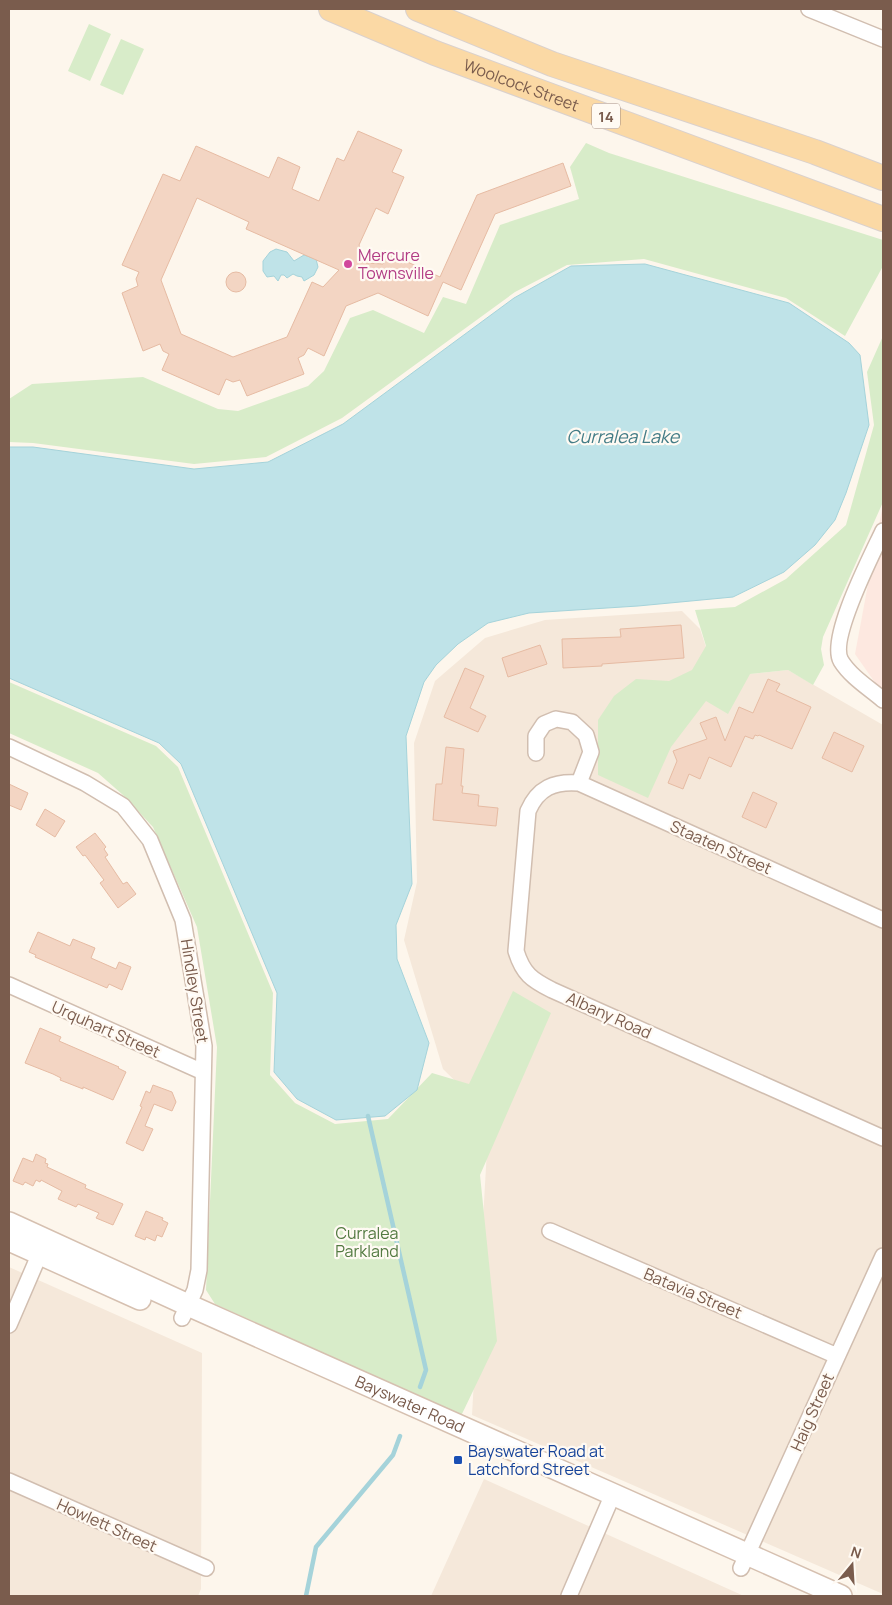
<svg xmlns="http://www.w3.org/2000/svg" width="892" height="1605" font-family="Manrope,sans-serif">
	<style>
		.residential { fill: #f5e8da }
		.commercial { fill: #fde8e0 }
		.green { fill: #d8ecc9 }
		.water { fill: #bfe3e8; stroke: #a5d3da }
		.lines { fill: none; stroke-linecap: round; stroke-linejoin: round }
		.stream { stroke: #a5d3da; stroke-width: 4.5 }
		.building { fill: #f3d5c3; stroke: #e6bba3; fill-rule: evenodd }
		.street-casing { stroke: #d1beb0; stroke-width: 18 }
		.secondary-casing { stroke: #d6c0b0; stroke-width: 24 }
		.primary-casing { stroke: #dad1cd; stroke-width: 26 }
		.street { stroke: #fff; stroke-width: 15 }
		.secondary { stroke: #fff; stroke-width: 21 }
		.primary { stroke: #fbd9a5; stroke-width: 24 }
		.hotel-dot { fill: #d1479c; stroke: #fffaf3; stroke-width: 2 }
		.transit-dot { fill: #1a4fb4; stroke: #fffaf3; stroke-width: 2 }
		.labels { text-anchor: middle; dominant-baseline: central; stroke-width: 4.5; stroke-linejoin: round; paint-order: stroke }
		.shield { fill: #fffaf3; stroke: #a28b7f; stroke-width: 1 }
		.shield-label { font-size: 15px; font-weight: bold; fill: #7a5c4d }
		.street-label { font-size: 16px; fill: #7a5c4d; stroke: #fffaf3 }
		.hotel-label { font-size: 16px; fill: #b23c85; stroke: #fffaf3; text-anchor: start }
		.park-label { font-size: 16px; fill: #537a41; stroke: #fffaf3 }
		.transit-label { font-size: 16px; fill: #164399; stroke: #fffaf3; text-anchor: start }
		.water-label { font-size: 18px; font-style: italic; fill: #437c86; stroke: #fffaf3 }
	</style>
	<rect width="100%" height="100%" fill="#fdf6ec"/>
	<!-- residential -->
	<path class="residential" d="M682,611L700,629L706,647L750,674L788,670L883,725V1594L472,1415L489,1114L443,1069L404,940L417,882L414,743L435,681L485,638L545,620Z
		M9,1267L202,1353L201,1589L198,1596H9Z
		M484,1479L744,1596H431Z"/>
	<!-- commercial -->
	<path class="commercial" d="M883,504V694L855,654Z"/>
	<!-- green -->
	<path class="green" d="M89,24L111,34L90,81L68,71Z
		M121,39L144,49L123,95L100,85Z
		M586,143L609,153L883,240V266L845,336L786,298L644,259L567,265L515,292L342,418L266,457L194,464L33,443L9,442V399L32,384L143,377L218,409L238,411L308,386L324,371L350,318L373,310L424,333L443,297L466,304L500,225L579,199L570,167Z
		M883,336V502L823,637L821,649L824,665L813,685L788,670L750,674L728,714L706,701L671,747L648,798L598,775V720L614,696L636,679L669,681L692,670L706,646L695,610L735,607L786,579L846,525L874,425L867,372Z
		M9,682L156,746L178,767L273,993L270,1075L295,1103L335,1124L388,1119L432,1073L469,1084L513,991L551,1013L480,1175L497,1341L461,1416L215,1304L206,1290L217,1047L197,927L153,827L123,795L98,773L9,733Z"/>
	<!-- water -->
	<path class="water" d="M276,249L287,252L294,261L304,255L316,259L318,267L314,275L304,281L302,277L297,276L293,274L287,278L284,275H281L278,281L274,276L267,277L263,271V261L270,252Z
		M645,264L789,303L849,343L860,355L869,425L846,493L835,520L815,545L784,572L733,597L638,606L529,613L488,623L458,644L436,665L424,682L406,736L412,884L396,925L397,959L429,1043L417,1090L385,1116L336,1120L297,1099L274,1072L277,993L181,764L159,743L9,678V447H33L194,469L268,462L343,424L514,298L571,266Z"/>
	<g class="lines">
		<!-- stream -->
		<path class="stream" d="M368,1116L426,1370L420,1387
			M306,1596L316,1547L393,1455L400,1436"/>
	</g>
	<!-- building -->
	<path class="building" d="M358,131L402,150L392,172L404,177L388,214L376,208L359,245L366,263L383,264L388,253L440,277L477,195L563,163L571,186L495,214L461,290L443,282L428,316L378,293L346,306L324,356L308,348L304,355L298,358L304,374L247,396L240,380L233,382L226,379L219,395L162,370L169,354L163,351L160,344L143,351L122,293L138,286L136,279L139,272L122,265L163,174L180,181L196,146L269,178L278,157L300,167L292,189L319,201L337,158L344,161ZM197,198L249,222L246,229L339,270L323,287L312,282L287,337L233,357L181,334L161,280Z
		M226 282a10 10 0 1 1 20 0a10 10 0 1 1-20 0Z
		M681,625L684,658L602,664V666L563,668L562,639L621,637L620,629Z
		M540,645L547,664L508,677L502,658Z
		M465,668L484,676L470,708L486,716L478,732L444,717Z
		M768,679L780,684L776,691L811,707L792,749L759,735L758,736L755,735L753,739L745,736L731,767L709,757L700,779L689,774L683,789L668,783L677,761L673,751L707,739L700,723L716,717L725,741L739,707L753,713Z
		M834,732L864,746L852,772L822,758Z
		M446,747L464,749L461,786H463L462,793L479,795L478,806L498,808L496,826L433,820L436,784H442Z
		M9,784L28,793L21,810L9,805Z
		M753,792L777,803L766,828L742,817Z
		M45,809L65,821L55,837L36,825Z
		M95,833L106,847L104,849L108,855L105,857L123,884L127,882L136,894L118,908L100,883L104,880L85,855L83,856L76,847Z
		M38,932L70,946L73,939L95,948L91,958L116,969L119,962L131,967L122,990L109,984L107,988L35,957L36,955L29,952Z
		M40,1028L61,1037L59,1041L119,1067L118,1068L126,1072L113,1100L83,1087V1089L60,1080L61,1078L53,1074L25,1063Z
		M153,1085L172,1092L176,1102L172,1111L154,1104L145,1126L153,1129L143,1151L126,1143L142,1107L140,1106L146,1091L150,1093Z
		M36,1154L46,1159L45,1163L48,1164L47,1167L86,1185L85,1188L123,1204L113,1225L96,1218L99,1213L78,1204L76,1207L58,1199L62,1191L41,1180L40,1182L36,1180L33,1186L25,1182L23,1185L13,1181L23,1158L33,1162Z
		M146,1211L163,1218L162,1220L168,1223L162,1237L157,1235L155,1241L146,1237L145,1240L135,1236Z"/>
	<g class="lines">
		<!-- street casing -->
		<g class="street-casing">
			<path id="street" d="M809,9L883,39
				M883,531C872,555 828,639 841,661C851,677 869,688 883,700
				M9,747L85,783L123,806L150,840L183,920L204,1046L199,1270L195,1290L182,1318
				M536,753V736L544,724L556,719L572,722L586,735L591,752L579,783
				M883,920L579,783C554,781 538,788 528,811L516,951C523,974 532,980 552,990L883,1138
				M9,985L203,1072
				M550,1231L837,1356
				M9,1325L43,1246
				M9,1481L206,1568
				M741,1568L883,1256
				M569,1596L613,1494"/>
		</g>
		<!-- secondary casing -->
		<g class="secondary-casing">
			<g id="secondary">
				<path id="s1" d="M9,1223L188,1305L841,1596"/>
				<path d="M9,1240L140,1299"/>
			</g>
		</g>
		<!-- primary casing -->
		<g class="primary-casing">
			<g id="primary">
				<path id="s2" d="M331,9L435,53L883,219"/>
				<path d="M418,9L552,64L815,152L883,178"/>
			</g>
		</g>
		<!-- street -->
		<use href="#street" class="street"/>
		<!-- secondary -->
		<use href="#secondary" class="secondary"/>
		<!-- primary -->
		<use href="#primary" class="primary"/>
	</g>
	<!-- markers -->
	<circle class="hotel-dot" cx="348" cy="264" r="5"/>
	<rect class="transit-dot" x="453" y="1455" width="10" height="10" rx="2.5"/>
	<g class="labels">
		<!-- shield labels -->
		<rect class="shield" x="592" y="103.5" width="28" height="25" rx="4"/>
		<g class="shield-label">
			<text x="606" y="116">14</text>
		</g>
		<!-- street labels -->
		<g class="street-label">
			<text stroke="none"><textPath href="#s2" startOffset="205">Woolcock Street</textPath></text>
			<text transform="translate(721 847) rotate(24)">Staaten Street</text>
			<text transform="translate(195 991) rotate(81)">Hindley Street</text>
			<text transform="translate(609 1015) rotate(24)">Albany Road</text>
			<text transform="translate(106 1029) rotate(24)">Urquhart Street</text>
			<text transform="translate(693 1293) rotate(23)">Batavia Street</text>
			<text stroke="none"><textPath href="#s1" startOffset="440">Bayswater Road</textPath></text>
			<text transform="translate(812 1412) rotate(-66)">Haig Street</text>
			<text transform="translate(107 1525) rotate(24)">Howlett Street</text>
		</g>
		<!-- hotel labels -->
		<g class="hotel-label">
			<text x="358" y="255">Mercure<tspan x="358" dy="18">Townsville</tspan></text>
		</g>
		<!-- park labels -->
		<g class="park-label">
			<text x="367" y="1233">Curralea<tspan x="367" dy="18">Parkland</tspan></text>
		</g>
		<!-- transit labels -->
		<g class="transit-label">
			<text x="468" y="1451">Bayswater Road at<tspan x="468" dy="18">Latchford Street</tspan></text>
		</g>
		<!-- water labels -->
		<g class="water-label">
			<text x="623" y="436">Curralea Lake</text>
		</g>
	</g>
	<!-- border -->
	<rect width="892" height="1605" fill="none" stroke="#7a5c4d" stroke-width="20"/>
	<!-- north arrow -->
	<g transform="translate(852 1565) rotate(18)" stroke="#fffaf3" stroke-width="4" paint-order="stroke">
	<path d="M0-4L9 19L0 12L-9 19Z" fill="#7a5c4d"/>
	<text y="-8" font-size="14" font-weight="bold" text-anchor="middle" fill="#7a5c4d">N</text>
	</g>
</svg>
